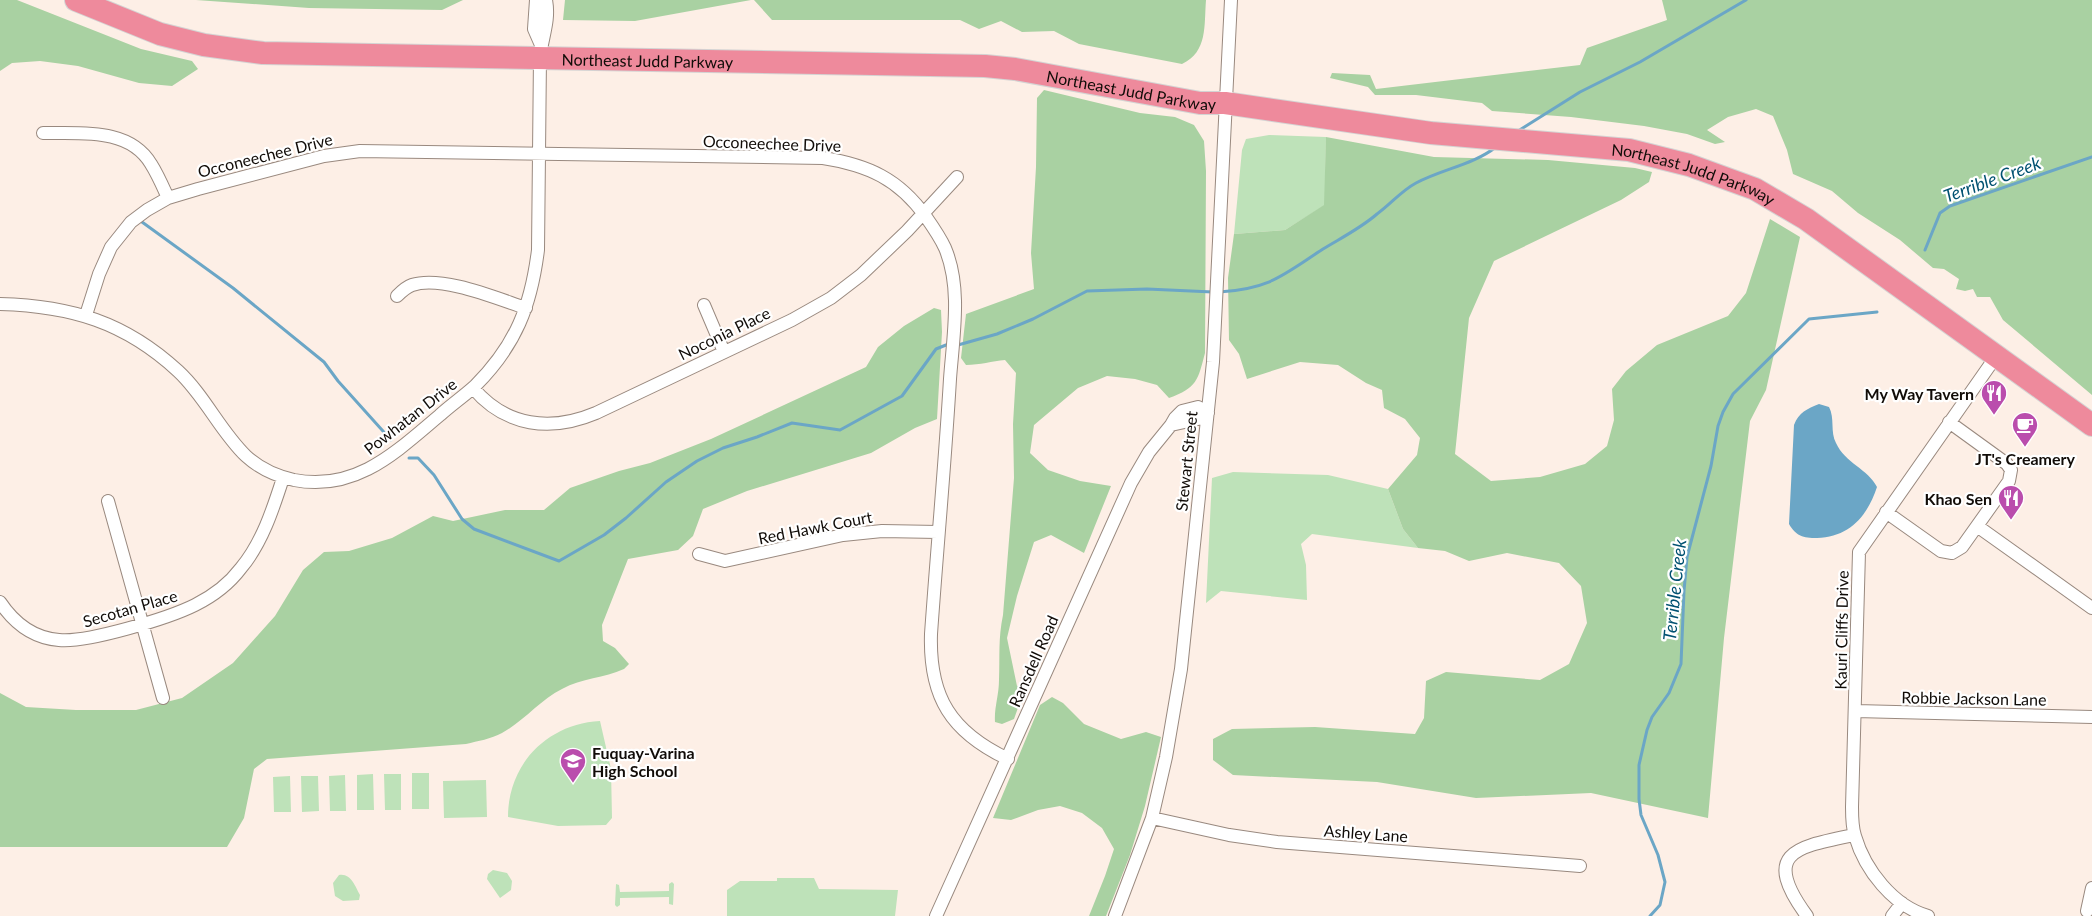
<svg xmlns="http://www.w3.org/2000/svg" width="2092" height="916" font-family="Lato,sans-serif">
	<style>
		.green { fill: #bee2b9 }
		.forest { fill: #a9d1a2 }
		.water { fill: #6ba6c6 }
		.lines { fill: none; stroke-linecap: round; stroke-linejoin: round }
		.stream { stroke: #6ba6c6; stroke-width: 3 }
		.street-casing { stroke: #99897f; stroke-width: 14 }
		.highway-casing { stroke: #d4d3d3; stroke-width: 24 }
		.street { stroke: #fff; stroke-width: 12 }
		.highway { stroke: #ee8a9c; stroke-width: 22 }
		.labels { text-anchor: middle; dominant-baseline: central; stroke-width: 4.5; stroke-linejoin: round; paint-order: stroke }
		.street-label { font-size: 16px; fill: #110c08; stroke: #fff }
		.poi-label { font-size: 16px; font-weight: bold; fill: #110c08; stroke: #fff; text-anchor: end }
		.water-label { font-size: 18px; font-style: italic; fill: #005171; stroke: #fff }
	</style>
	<rect width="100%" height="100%" fill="#fdefe6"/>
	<!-- green -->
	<path class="green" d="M1269,135L1326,137L1325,205L1285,230L1234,234L1242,150L1246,139Z
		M1233,472L1328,475L1388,489L1403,529L1418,548L1312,534L1301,544L1306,565L1307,600L1221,591L1206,603L1212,478Z
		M600,721L611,769L612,818L606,825L558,826L508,817C508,764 547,724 600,721Z
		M412,773H429V809H412Z
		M373,774L374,810H357V775Z
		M384,774H401V810H385Z
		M345,775L346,811H330L329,776Z
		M290,776L291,812H274L273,777Z
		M301,776H318L319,811L302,812Z
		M486,780L487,817L444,818L443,781Z
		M493,870L507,873L512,881L511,890L500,898L487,879L488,874Z
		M339,875C351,873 355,886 360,895L359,900L343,901L335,896L333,883Z
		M777,878H814L819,889L898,890L895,916H727V890L740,881H777Z
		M672,882L674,884L673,905L669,904V897L620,898V905L617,907L615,905L616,884L619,885L620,892L669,891V884Z"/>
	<!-- forest -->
	<path class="forest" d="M0,0H17L141,49L192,61L198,69L172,86L139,83L78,66L40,61L12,63L0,71Z
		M196,0H463L442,10L309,8Z
		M565,0H751L635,21L563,20Z
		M754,0H1206C1204,25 1208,52 1182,64L1079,44L1054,31L1022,32L1001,21L979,29L960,20H772Z
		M1662,0H2092V395L2003,320L1990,297H1977L1973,289L1965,291L1956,289L1959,279L1944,269L1933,268L1900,240L1858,213L1832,191L1793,174L1787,150L1773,116L1756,109L1728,117L1707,130L1725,142L1715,144L1687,134L1644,126L1571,117L1492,111L1482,103L1416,95H1375L1368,87L1330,78L1332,73L1370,75L1376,89L1580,65L1587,48L1667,20Z
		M1044,90L1140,113L1175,117L1194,125L1204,141L1206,171L1205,353C1198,380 1197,388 1169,398L1157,385L1135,379L1107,376L1078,388L1034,425L1030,453L1048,470L1080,481L1111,486L1084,553L1051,535L1034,542L1017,596L1007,638L1017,686L1026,685L1014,719L1002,724L995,722C994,708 999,695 999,680C1000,656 998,639 1003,615L1014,478L1013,424L1016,373L1005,360C992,361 980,365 966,365L961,358L966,314L1034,289L1031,253L1036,167L1037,98Z
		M1326,137L1434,157L1548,160L1635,168L1652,172L1649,182L1621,200L1494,261L1469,318L1455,454L1491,481L1540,477L1585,464L1607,446L1614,420L1612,389L1626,371L1657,345L1728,316L1746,293L1770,219L1800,237L1766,390L1750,421L1724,638L1708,818L1591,793L1476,798L1377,782L1233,775L1213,760V739L1232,729L1315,727L1415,734L1424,718L1426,681L1446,672L1540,680L1569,664L1587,623L1581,586L1559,563L1507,553L1469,561L1445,551L1418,548L1403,529L1388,489L1417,455L1420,438L1405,419L1384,408L1382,390L1366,383L1338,365L1300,362L1247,379L1239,354L1229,340L1228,278L1234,234L1285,230L1324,205Z
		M934,308L941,310L942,332L937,419L915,428L871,453L747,491L703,509L693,536L678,550L628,559L602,625L603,641L615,648L629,664L624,669C604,678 582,678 562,689C540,700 524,721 502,733C491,739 478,741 466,744L267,759L254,769L244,818L227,847H0V693L26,707L76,710H136L182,698L233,663L275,616L303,570L324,552L349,551L392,538L433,516L453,521L505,510H544L570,488L619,471L650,463L711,439L866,367L878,347L904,326Z
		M1052,697L1063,703L1084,724L1121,739L1146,732L1161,737L1145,806L1130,855L1106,916H1089L1105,876L1114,849L1102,828L1082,813L1060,806L1038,810L1011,820L993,818L1040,705Z"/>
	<!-- water -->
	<path class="water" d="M1819,404L1829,407C1835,418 1830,432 1836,443C1845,463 1868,469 1877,487C1867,517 1849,537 1817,538C1803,538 1796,536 1789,524L1794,425C1799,412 1807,409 1819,404Z"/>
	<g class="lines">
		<!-- stream -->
		<path class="stream" d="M1518,131L1580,92L1640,62L1746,0
			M142,222L233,288L324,362L338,381L391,440
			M1925,250L1940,213L1950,206L2092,157
			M1219,292C1270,289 1283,275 1323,249C1341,238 1361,228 1377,214C1391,204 1401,191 1416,183C1442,169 1473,165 1496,147
			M958,345L997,334L1033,319L1087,291L1147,289L1213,292
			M409,458H418L434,475L462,519L474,529L559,561L604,535L626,518L666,482L697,461L723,448L757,437L792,423L840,430L902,396L936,349L946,345
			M1650,916L1660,905L1665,882L1658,855L1641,815L1639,799V765L1647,730L1652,717L1669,693L1681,664L1684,591L1687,557L1711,466L1718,426L1723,412L1733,394L1809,319L1877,312"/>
		<!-- street casing -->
		<g class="street-casing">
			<path id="street" d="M536,0L534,29L541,45
				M43,133C80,134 129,127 151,164C158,175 163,187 168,198
				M397,296C401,292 406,287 412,285C442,275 498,299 526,308
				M0,304C71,306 125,322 178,371C205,396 220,431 246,456C259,468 276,476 294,480C356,492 396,452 440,415C451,405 464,396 475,386C516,345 531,306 538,250L540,57C542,37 550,21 546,0
				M704,305L724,352
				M86,315L99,274L111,247L131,222L147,210L168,198L198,189L324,156L360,151L823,158C868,165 899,179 926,217C933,227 940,237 945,248C962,288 953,337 950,379C945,464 937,549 931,634C929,697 951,732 1008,759
				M473,388C506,427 551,432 596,413L792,320L831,298L861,275L907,231L957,177
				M108,501L163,698
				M1886,512L1941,551L1952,553L1962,547L2009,481L2011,470L2007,464L1949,422
				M1977,526L2092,608
				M699,554L725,561L843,535L882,531L938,532
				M0,602C14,623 33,638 59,640C87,643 169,618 195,605C213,596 229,584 241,568C262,543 273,509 283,478
				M1856,711L2092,717
				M1152,818L1229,835L1277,842L1580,866
				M2087,911L2092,888
				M936,916L1131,483L1149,452L1171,425L1175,418L1182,411L1198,407L1208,413L1198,419L1171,425
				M1115,916L1152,818L1166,757L1181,669L1213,362L1231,0
				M1807,916C1760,852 1796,847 1854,835
				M1892,916L1902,903
				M1928,916C1893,906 1865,870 1855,836C1852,827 1852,817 1852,807L1859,552L1997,355"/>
		</g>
		<!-- highway casing -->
		<g class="highway-casing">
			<g id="highway">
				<path id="s1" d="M76,0L160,34L204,45L263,53L985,66L1015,69L1200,103H1225L1431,133L1629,150L1689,165L1755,189L1806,219L2092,425"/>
			</g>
		</g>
		<!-- street -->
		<use href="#street" class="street"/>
		<!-- highway -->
		<use href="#highway" class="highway"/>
	</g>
	<!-- icons -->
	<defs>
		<g id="restaurant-pin" transform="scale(1.35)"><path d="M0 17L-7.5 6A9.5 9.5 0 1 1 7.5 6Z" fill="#ba4dad" stroke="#fff"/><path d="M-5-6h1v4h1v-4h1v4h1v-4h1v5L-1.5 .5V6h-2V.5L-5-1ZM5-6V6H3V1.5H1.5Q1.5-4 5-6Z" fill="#fff"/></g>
		<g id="cafe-pin" transform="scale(1.35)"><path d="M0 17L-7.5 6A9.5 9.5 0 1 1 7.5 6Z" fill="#ba4dad" stroke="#fff"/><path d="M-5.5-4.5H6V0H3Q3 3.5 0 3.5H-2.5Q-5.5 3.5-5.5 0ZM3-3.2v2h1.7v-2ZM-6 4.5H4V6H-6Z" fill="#fff"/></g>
		<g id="school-pin" transform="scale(1.35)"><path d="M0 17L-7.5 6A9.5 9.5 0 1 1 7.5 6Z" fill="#ba4dad" stroke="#fff"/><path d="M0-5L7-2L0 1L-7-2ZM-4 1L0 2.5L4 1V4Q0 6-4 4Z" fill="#fff"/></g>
	</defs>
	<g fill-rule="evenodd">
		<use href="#restaurant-pin" x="1994" y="393"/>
		<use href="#cafe-pin" x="2025" y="425"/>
		<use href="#restaurant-pin" x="2011" y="498"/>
		<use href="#school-pin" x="573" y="761"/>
	</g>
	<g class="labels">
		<!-- street labels -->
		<g class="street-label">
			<text stroke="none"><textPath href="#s1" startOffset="580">Northeast Judd Parkway</textPath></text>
			<text stroke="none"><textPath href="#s1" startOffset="1066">Northeast Judd Parkway</textPath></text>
			<text transform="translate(772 143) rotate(2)">Occoneechee Drive</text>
			<text transform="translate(265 155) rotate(-14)">Occoneechee Drive</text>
			<text stroke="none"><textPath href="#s1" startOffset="1636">Northeast Judd Parkway</textPath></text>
			<text transform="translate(724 333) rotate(-26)">Noconia Place</text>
			<text transform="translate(410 416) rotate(-38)">Powhatan Drive</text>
			<text transform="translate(1186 461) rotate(-84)">Stewart Street</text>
			<text transform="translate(815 527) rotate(-11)">Red Hawk Court</text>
			<text transform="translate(130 608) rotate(-16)">Secotan Place</text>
			<text transform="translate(1841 630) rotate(-89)">Kauri Cliffs Drive</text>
			<text transform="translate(1033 661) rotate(-66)">Ransdell Road</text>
			<text transform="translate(1974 698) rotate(1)">Robbie Jackson Lane</text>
			<text transform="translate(1366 833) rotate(4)">Ashley Lane</text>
		</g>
		<!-- poi labels -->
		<g class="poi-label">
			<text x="1974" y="393">My Way Tavern</text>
			<text x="2025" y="458" text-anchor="middle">JT's Creamery</text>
			<text x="1992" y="498">Khao Sen</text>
			<text x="592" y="752" text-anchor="start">Fuquay-Varina<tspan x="592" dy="18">High School</tspan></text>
		</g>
		<!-- water labels -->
		<g class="water-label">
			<text transform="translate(1992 179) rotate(-20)">Terrible Creek</text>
			<text transform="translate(1674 590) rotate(-84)">Terrible Creek</text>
		</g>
	</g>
</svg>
